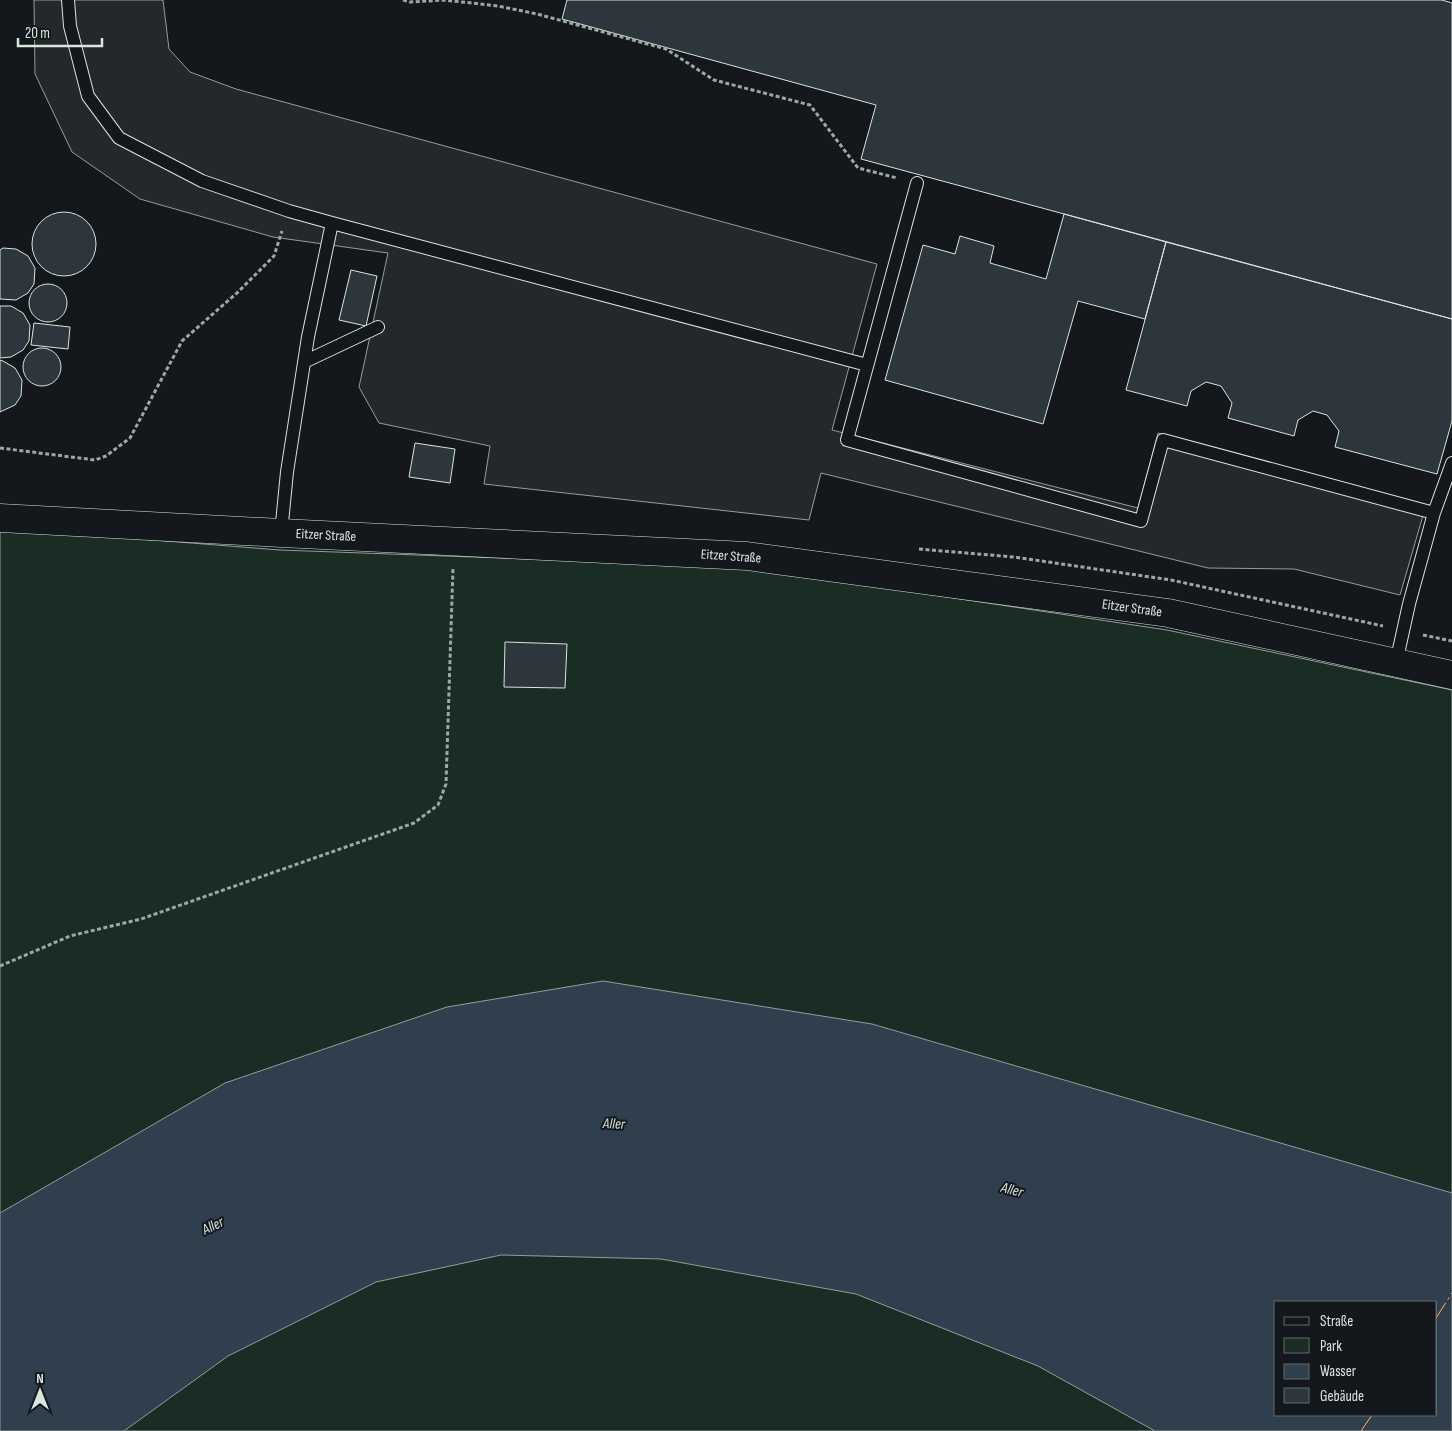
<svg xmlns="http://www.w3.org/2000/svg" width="1452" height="1431" font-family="'Sofia Sans Condensed',sans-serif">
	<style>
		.green { fill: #1a2d24; stroke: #939e99; fill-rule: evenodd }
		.parking { fill: #24282b; stroke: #939e99 }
		.water { fill: #2f3f4d; stroke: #939e99; fill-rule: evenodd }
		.building { fill: #2c363c; stroke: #d8e6dc }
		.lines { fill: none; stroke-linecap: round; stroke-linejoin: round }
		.service-casing { stroke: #d8e6dc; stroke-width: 14 }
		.secondary-casing { stroke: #d8e6dc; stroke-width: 29 }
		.path { stroke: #9da8a2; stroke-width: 3; stroke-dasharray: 4 2.5; stroke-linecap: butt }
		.service { stroke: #14181c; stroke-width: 12 }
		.secondary { stroke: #14181c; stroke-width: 28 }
		.power { stroke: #ffb74d; stroke-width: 1; stroke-dasharray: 18 4 2.5 4; stroke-linecap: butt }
		.labels { text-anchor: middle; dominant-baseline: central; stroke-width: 4; stroke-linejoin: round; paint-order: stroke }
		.street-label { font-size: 14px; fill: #d8e6dc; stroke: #14181c }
		.water-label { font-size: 15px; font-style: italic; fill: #d8e6dc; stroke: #14181c }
	</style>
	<rect width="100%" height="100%" fill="#14181c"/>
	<!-- green -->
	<path class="green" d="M0,528L280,550L748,567L1167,630L1452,690V1431H0ZM1276,1302H1436V1415H1276Z"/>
	<!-- parking -->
	<path class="parking" d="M34,0H163L169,49L190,72L236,89L877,264L832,430L1138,508L1158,433L1426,505L1400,595L1294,569L1208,568L821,473L809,520L484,484L490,446L379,423L359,387L388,253L273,237L140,199L72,152L35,74Z"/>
	<!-- water -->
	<path class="water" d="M603,981L872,1024L1452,1193V1431H1155L1038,1366L856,1294L661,1259L501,1255L376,1282L228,1356L124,1431H0V1213L225,1083L447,1007ZM1276,1302H1436V1415H1276Z"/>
	<!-- building -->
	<path class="building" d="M567,0H1442L1452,3V319L861,159L876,105L562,19Z
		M32 244a32 32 0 1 1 64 0a32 32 0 1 1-64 0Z
		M1064,214L1166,242L1145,319L1078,301L1043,424L885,380L923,245L955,254L960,236L994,246L990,263L1046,279Z
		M1166,242L1452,319V421L1437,474L1335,447L1339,431L1327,415L1313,411L1298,420L1294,436L1228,418L1232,403L1221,386L1206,382L1191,391L1187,406L1126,390Z
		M3,248L16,249L28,256L35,268L34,284L28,293L16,300L0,299V250Z
		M351,270L377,276L366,326L339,320Z
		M29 303a19 19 0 1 1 38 0a19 19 0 1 1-38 0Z
		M0,306H11L23,313L30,325L29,341L23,350L11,357L0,358Z
		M34,323L70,327L68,349L31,345Z
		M23 367a19 19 0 1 1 38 0a19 19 0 1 1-38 0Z
		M0,360L3,361L15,368L22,380L21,396L15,405L0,412Z
		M415,443L455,449L450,483L409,477Z
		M505,642L567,644L565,688L504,687Z"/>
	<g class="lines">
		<!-- service casing -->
		<g class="service-casing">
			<path id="service" d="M68,0L70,26L88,96L119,138L202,181L289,211L332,223L867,365
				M917,183L847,440L1141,521L1163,440L1434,513L1409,604L1396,663
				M304,362L378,327
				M1434,513L1452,463
				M281,533L287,472L308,337L332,223"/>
		</g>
		<!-- secondary casing -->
		<g class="secondary-casing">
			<path id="secondary" d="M0,518L281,533L747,556L1168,613L1452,675"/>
		</g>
		<!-- path -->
		<path class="path" d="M403,0L410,2L444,0L498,6L537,14L666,49L714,80L810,105L858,168L897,178
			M0,448L95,460L106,456L130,438L182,341L238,292L274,256L282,231
			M919,549L1014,557L1171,580L1383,626
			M1423,635L1452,641
			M0,966L70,936L141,919L414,823L438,805L446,784L453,568"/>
		<!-- service -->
		<use href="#service" class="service"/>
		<!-- secondary -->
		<use href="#secondary" class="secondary"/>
		<!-- power -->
		<path class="power" d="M1436,1318L1452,1293
			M1361,1431L1372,1415"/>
	</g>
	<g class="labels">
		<!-- street labels -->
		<g class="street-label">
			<text transform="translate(326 535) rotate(3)">Eitzer Straße</text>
			<text transform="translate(731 556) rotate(4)">Eitzer Straße</text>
			<text transform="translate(1132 608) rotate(8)">Eitzer Straße</text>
		</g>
		<!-- water labels -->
		<g class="water-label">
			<text transform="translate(614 1124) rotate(3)">Aller</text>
			<text transform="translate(1012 1190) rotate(15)">Aller</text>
			<text transform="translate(213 1226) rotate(-26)">Aller</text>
		</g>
	</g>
	<!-- legend -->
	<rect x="1274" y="1301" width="162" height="115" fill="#14181c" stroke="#626a69"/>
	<rect x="1284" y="1317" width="25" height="8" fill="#14181c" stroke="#626a69"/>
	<text x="1320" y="1326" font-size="15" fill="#d8e6dc">Straße</text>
	<rect x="1284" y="1338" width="25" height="15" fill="#1a2d24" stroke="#626a69"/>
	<text x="1320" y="1351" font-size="15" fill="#d8e6dc">Park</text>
	<rect x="1284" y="1364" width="25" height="15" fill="#2f3f4d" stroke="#626a69"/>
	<text x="1320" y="1376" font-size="15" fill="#d8e6dc">Wasser</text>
	<rect x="1284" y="1388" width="25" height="15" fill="#2c363c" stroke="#626a69"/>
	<text x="1320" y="1401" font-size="15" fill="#d8e6dc">Gebäude</text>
	<!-- north arrow -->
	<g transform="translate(40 1391)" stroke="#14181c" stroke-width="4" paint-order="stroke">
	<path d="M0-4L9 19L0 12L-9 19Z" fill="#d8e6dc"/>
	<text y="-8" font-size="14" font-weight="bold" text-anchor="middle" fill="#d8e6dc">N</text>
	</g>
	<!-- scale -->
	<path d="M18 38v8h84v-8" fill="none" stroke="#d8e6dc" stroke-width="2.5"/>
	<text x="25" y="38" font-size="15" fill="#d8e6dc" stroke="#14181c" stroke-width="4" paint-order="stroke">20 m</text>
</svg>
